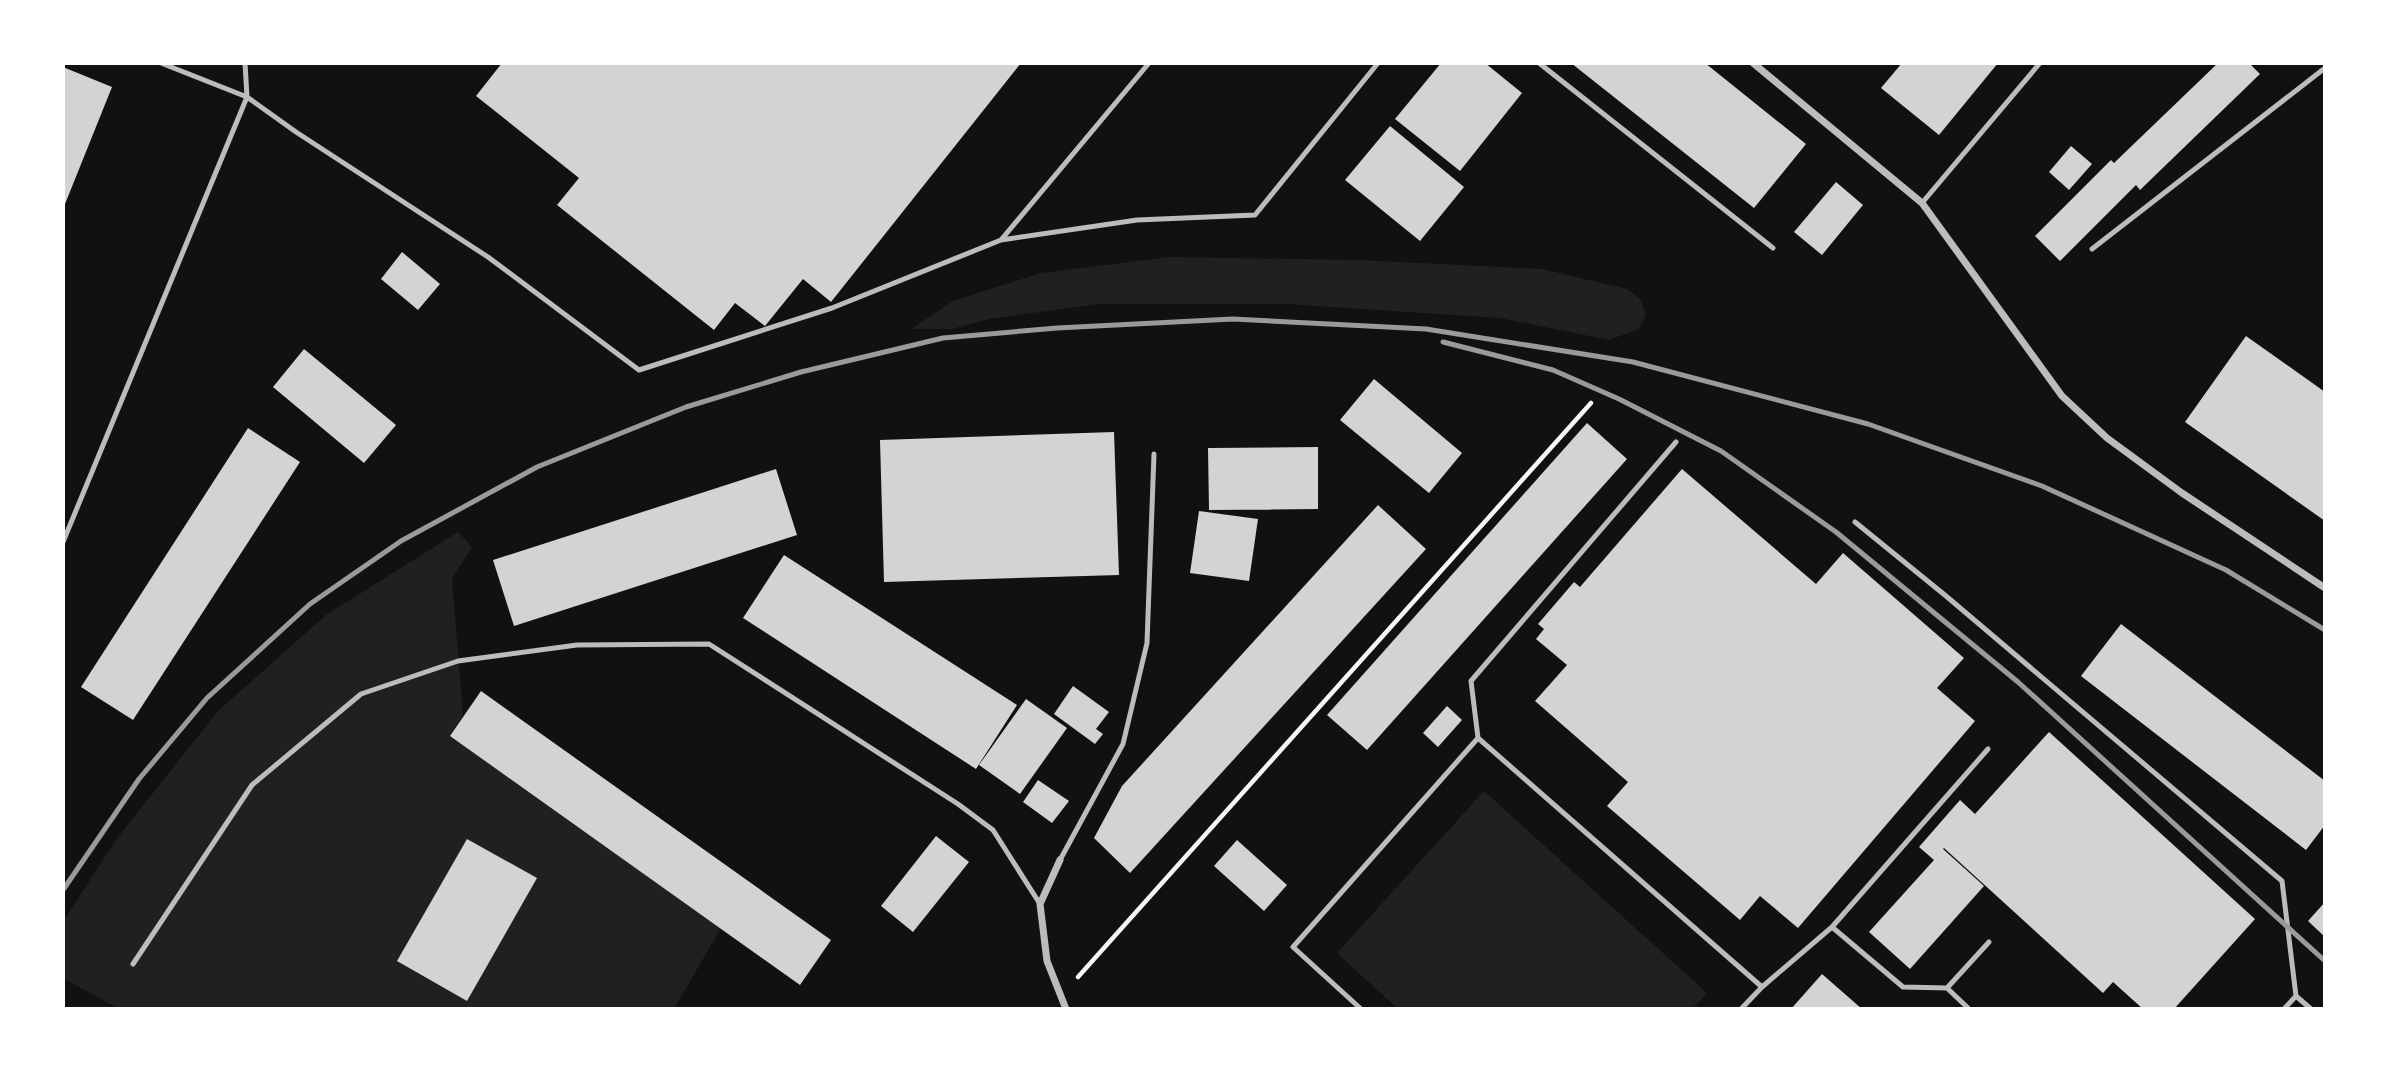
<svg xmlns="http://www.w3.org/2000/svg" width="2388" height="1072" font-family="Roboto,sans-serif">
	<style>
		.green { fill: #202020 }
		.building { fill: #d3d3d3 }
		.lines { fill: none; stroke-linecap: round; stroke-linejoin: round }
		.path { stroke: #f5f5f5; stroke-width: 4.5 }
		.service { stroke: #bcbcbc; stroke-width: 5 }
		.minor { stroke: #bcbcbc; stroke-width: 7 }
		.rail { stroke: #9a9a9a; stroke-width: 5 }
	</style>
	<rect width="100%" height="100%" fill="#111"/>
	<!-- green -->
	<path class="green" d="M1170,257L1358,260L1542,269L1627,289L1640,299L1646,315L1639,329L1609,340L1500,318L1286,304H1098L989,319L952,329H911L953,301L1041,273Z
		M458,532L472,547L452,579L463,716L450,736L721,928L674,1009H119L63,978V922L115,841L218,711L326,615Z
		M1484,791L1707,993L1692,1009H1398L1337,953Z"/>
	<!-- building -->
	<path class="building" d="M502,63H1021L831,302L803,279L765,326L735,303L714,330L557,205L579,178L476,96Z
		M1441,63H1485L1522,93L1460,171L1395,119Z
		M1571,63H1705L1806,144L1754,208Z
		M1902,63H1998L1939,135L1881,88Z
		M2218,63H2249L2260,74L2140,190L2136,185L2060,261L2035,236L2111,160L2114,163Z
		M63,67L112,87L63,209Z
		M1390,126L1464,187L1420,241L1345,180Z
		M2071,146L2092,164L2069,190L2049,172Z
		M1836,182L1863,205L1822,255L1794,232Z
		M402,252L440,284L418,310L381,279Z
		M2246,336L2325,392V521L2185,422Z
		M304,349L396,425L364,463L273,387Z
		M1374,379L1462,453L1429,493L1340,420Z
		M1587,423L1627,459L1367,750L1327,715Z
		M248,428L300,462L133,720L81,687Z
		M1114,432L1119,575L884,582L880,440Z
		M1318,447V509L1209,510L1208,448Z
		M776,469L797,535L514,626L493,560Z
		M1682,469L1816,584L1843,553L1964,658L1937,688L1975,721L1798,928L1760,896L1740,920L1607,806L1628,782L1535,701L1567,665L1536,639L1544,629L1538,624L1574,582L1580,587Z
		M1378,505L1426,549L1130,873L1094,838L1122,786Z
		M1199,511L1258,519L1249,581L1190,573Z
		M784,555L1017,705L976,769L743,618Z
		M2121,624L2325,781V825L2306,850L2081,676Z
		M1073,686L1109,712L1096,729L1103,734L1095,744L1054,714Z
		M481,691L831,940L800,985L450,736Z
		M1026,699L1067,728L1020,794L979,765Z
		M1447,706L1462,720L1438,747L1423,733Z
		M2049,732L2255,919L2174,1009H2143L2113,982L2103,993L1944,848L1943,849L1984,886L1910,969L1869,932L1934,860L1919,847L1960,800L1975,814Z
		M1038,780L1069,801L1052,823L1023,802Z
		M936,836L969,862L913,932L881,906Z
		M467,839L537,878L467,1001L397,961Z
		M1237,840L1287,885L1264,911L1214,866Z
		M2325,902V937L2308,921Z
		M1822,974L1862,1009H1791Z"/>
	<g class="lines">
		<!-- path -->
		<path class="path" d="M1078,977L1591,403"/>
		<!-- service -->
		<path class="service" d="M161,63L247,97L296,132L488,257L639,370L832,308L1001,240L1149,63
			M1539,63L1773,248
			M1922,203L2040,63
			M1001,240L1137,220L1255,215L1378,63
			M2092,249L2325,68
			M1676,442L1471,681L1478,738L1762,987L1741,1009
			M1855,522L1946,596L2282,881L2296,996L2311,1009
			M63,542L247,97L245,63
			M1060,860L1123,744L1147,643L1154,454
			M1832,927L1988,749
			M133,964L252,785L361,694L458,661L577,645L709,644L958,804L993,830L1040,904
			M1762,987L1832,927L1903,987L1947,988
			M1361,1009L1293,947L1478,738
			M1969,1009L1947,988L1989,942
			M2284,1009L2296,996"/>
		<!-- minor -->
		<path class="minor" d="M1753,63L1922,203L2062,396L2107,438L2182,493L2325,588
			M1060,860L1040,904L1047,961L1066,1009"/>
		<!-- rail -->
		<path class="rail" d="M1443,342L1553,370L1619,399L1721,451L1836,532L2018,682L2325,961
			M63,890L139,779L207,698L310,604L401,541L537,467L686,407L801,372L943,338L1057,328L1233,319L1426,329L1633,362L1868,424L2042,486L2226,570L2325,630"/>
	</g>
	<!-- border -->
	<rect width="2388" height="1072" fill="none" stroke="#ffffff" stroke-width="130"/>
</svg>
